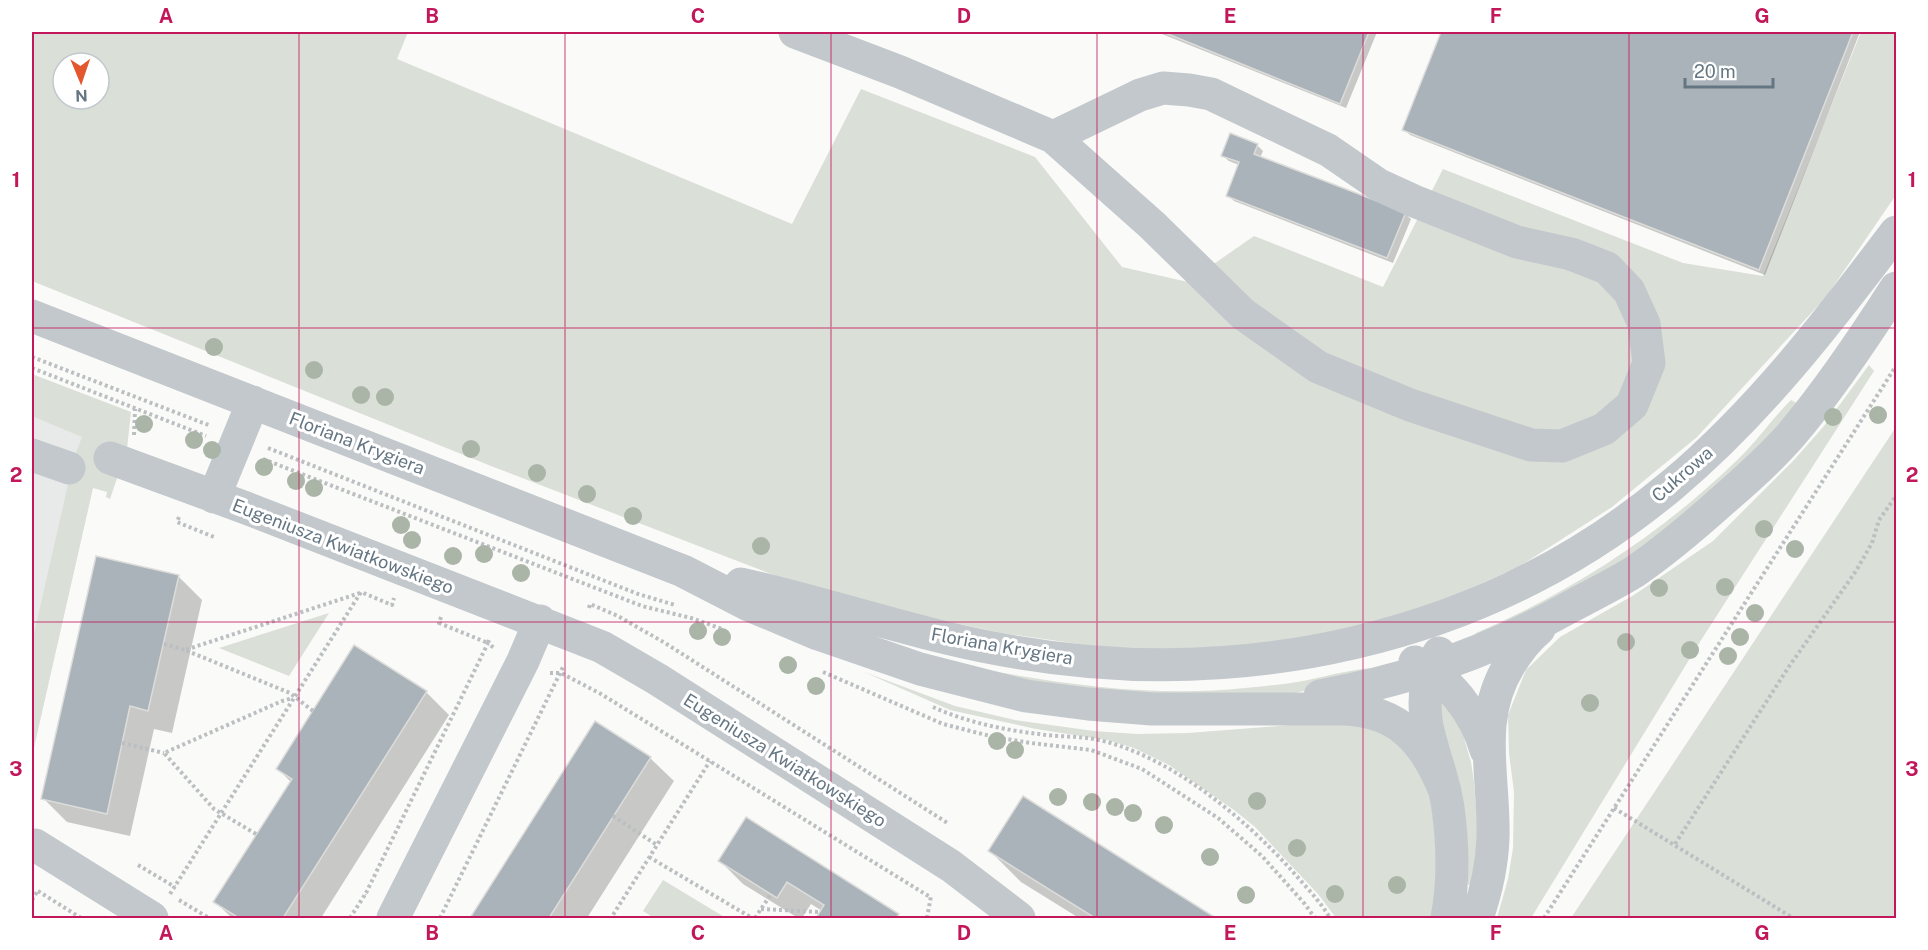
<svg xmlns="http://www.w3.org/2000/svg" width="1928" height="950" font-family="'Public Sans',sans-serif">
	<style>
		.built { fill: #e8e9e9 }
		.green { fill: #dadfd7; fill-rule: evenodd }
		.shadow { fill: #0003 }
		.building { fill: #aab3b9; stroke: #dcdcda; stroke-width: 1.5 }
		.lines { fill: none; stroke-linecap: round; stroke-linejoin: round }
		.path { stroke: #bbbfc2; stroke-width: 4; stroke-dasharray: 3 3; stroke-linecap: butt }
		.minor { stroke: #c3c8cc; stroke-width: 33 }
		.tree { fill: #aab4a7 }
		.grid { fill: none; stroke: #c2185b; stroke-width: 1.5; stroke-opacity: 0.55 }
		.labels { text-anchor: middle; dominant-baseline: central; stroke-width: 6; stroke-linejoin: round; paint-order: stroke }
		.street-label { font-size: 18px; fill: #657683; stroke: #fff }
		.neatline { fill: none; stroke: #c2185b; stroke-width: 2 }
		.grid-label { font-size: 20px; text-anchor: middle; font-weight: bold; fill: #c2185b }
	</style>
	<rect width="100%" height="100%" fill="#fafaf8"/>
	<!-- built -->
	<path class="built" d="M32,416L104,444L100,456L32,756Z"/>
	<!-- green -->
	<path class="green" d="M32,32H408L397,59L792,224L861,89L1035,157L1122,267L1188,282L1254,236L1383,287L1443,169L1683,263L1763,276L1861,32H1896V195L1826,297L1697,437L1612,507L1520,566L1449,598L1377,622L1276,643L1185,652L1100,647L1002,633L922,616L810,589L491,466L32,281ZM63,63H99V99H63Z
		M1869,365L1874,371L1703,637L1531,918H1497L1508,879L1513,848L1514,792L1509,753L1508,715L1526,670L1560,637L1634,595L1713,541L1794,460L1824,426Z
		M32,374L131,412L127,449L110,499L106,497L107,492L93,488L32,756V643L74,458L82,437L32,416Z
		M1791,400L1795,402L1798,406L1770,440L1609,576L1472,638L1476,633C1571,592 1658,536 1733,464C1754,445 1771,420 1791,400Z
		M1896,427V918H1571Z
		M329,613L289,676L219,648Z
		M1376,668L1319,688L1294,693L1069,694L992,671C1075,686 1160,697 1245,688C1266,686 1288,684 1308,680C1331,675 1353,669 1376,668Z
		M864,672L955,706L1015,720L1094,731L1137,734L1188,733L1292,725L1354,722L1383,732L1412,757L1430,796L1437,844L1435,909L1433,918H1336L1318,894L1255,827L1234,810L1169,765L1134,748L1107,740L1036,729L950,710Z
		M1439,697L1452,710L1464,738L1471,762L1474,782L1478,831L1473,879L1469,885H1468L1452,774Z
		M663,880L726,918H654L643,911Z"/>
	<!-- shadow -->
	<path class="shadow" d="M1157,32H1377L1346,108Z
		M1443,32H1860L1765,275L1410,135L1404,129Z
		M1257,145L1263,151L1260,158L1405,214L1411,219L1393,263L1234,201L1228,195L1239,165L1229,161L1223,156Z
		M178,576L202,600L172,733L154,729L130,836L67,822L43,798Z
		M426,692L449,715L321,918H232L215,902L291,782L278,769Z
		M595,723L650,758L674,781L587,918H471Z
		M1023,798L1213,918H1079L1021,882L990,851Z
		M720,861L898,915L901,918H818L822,911L811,904L802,918H798L743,884Z"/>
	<!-- building -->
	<path class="building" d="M1163,32H1369L1340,104Z
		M1441,32H1853L1759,270L1402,130Z
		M1230,133L1258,144L1254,154L1406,212L1387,258L1226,196L1239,162L1221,156Z
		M96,556L179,575L148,711L130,706L107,814L41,799Z
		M354,645L427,691L283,918H239L213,902L292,779L276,769Z
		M595,721L651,757L549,918H470Z
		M1023,796L1216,918H1095L988,851Z
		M746,817L899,914L896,918H816L824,905L787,882L777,898L718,861Z"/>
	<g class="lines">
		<!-- path -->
		<path class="path" d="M32,357L211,426
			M32,368L206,436
			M134,435L135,409
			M268,448L638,594L675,605
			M263,459L642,606L691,618L722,629
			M179,517L177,522L214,537
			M589,608L590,604L618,616L665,643L949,824
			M441,617L439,623L488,643L489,640
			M164,644L185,650
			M823,672L943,724L994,737L1031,743L1091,750L1142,769L1218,818L1262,856L1304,903L1315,918
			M550,673H561L601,694L930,897
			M933,707C966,722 1004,730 1039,734C1057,737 1076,736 1094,739C1167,753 1245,818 1293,872C1306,887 1320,901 1330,918
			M313,711L290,693L185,650L360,593
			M122,743L164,753
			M1614,808L1793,918
			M613,816L657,845
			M256,834L214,809L164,753L282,701L293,698
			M1675,844L1788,668L1856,571L1872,543L1879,520L1896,496
			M649,857L752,918
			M138,865L175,887
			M38,891L81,918
			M366,893L488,643L494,648
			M170,894L361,592L392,605L394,598
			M32,900L38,890
			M179,900L209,918
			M761,909L820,912
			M350,918L366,893L367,894
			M440,918L564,665
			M602,918H611
			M613,918H611L710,761
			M755,918L771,894
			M927,918L931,896
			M1544,918L1896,366"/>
		<!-- minor -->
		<path class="minor" d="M795,32L900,72L1053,137L1152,225L1243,314L1318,367L1410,405L1531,445L1562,446L1604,429L1632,405L1649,363L1644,324L1629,291L1607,268L1571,254L1517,242L1414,201L1379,185L1328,150L1211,94L1189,90L1163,88L1140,95L1053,137
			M32,316L683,571L749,605L818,634L920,669L1026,696L1088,704L1152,709H1344C1400,711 1425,742 1445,791
			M32,455L69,468
			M110,458L246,508L602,647L657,679L951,866L1019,918
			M214,497L253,402
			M741,584C827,603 911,633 998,649C1236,694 1485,642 1672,485C1759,412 1828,322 1896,232
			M1439,653C1432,663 1430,671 1427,683C1418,729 1442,763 1448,808C1453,845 1454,882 1447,918
			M1415,662C1449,679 1475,712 1486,750
			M1320,696C1408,680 1492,651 1570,607C1592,595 1613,585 1634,572C1665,551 1694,526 1722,501C1746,480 1770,459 1791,435C1830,389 1864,338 1896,288
			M35,845L152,918
			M393,918L523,661L540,621
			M1477,918C1486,892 1492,866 1493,838C1495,777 1475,720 1510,664C1518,651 1527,639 1539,629"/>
	</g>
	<!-- trees -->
	<g class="tree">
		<circle cx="214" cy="347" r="9"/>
		<circle cx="314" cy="370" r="9"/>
		<circle cx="361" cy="395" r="9"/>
		<circle cx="385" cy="397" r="9"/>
		<circle cx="1878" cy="415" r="9"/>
		<circle cx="1833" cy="417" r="9"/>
		<circle cx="144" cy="424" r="9"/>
		<circle cx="194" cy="440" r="9"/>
		<circle cx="471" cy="449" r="9"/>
		<circle cx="212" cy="450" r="9"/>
		<circle cx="264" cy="467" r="9"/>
		<circle cx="537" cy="473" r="9"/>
		<circle cx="296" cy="481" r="9"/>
		<circle cx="314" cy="488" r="9"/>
		<circle cx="587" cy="494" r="9"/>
		<circle cx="633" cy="516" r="9"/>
		<circle cx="401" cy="525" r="9"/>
		<circle cx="1764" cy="529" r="9"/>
		<circle cx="412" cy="540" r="9"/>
		<circle cx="761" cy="546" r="9"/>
		<circle cx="1795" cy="549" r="9"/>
		<circle cx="484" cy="554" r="9"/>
		<circle cx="453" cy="556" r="9"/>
		<circle cx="521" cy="573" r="9"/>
		<circle cx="1725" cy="587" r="9"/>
		<circle cx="1659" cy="588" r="9"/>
		<circle cx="1755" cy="613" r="9"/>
		<circle cx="698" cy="631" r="9"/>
		<circle cx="722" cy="637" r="9"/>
		<circle cx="1740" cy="637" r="9"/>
		<circle cx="1626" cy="642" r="9"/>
		<circle cx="1690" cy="650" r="9"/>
		<circle cx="1728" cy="656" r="9"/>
		<circle cx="788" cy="665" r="9"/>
		<circle cx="816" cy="686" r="9"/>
		<circle cx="1590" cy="703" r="9"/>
		<circle cx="997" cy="741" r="9"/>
		<circle cx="1015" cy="750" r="9"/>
		<circle cx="1058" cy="797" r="9"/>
		<circle cx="1257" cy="801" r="9"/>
		<circle cx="1092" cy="802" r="9"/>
		<circle cx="1115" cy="807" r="9"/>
		<circle cx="1133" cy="813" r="9"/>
		<circle cx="1164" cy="825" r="9"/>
		<circle cx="1297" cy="848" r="9"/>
		<circle cx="1210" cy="857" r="9"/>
		<circle cx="1397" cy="885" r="9"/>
		<circle cx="1335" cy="894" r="9"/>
		<circle cx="1246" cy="895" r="9"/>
	</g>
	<!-- grid -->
	<path class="grid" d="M299,32V918M565,32V918M831,32V918M1097,32V918M1363,32V918M1629,32V918M32,328H1896M32,622H1896"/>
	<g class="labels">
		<!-- street labels -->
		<g class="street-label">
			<text transform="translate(357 443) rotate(21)">Floriana Krygiera</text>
			<text transform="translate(1682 474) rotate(-41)">Cukrowa</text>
			<text transform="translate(343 546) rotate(21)">Eugeniusza Kwiatkowskiego</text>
			<text transform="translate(1002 646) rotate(10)">Floriana Krygiera</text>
			<text transform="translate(785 760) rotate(32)">Eugeniusza Kwiatkowskiego</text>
		</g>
	</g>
	<!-- border -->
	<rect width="1928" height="950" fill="none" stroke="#ffffff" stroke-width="66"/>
	<!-- north arrow -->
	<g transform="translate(81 81) rotate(178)"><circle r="28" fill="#ffffff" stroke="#c1c8cd" stroke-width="1.5"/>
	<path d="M0-4.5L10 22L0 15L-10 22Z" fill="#e4572e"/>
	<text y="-9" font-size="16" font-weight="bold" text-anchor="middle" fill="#657683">N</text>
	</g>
	<!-- scale -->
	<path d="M1685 78v9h88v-9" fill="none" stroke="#657683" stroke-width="3"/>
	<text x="1694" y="78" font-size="18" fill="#657683" stroke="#ffffff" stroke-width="4.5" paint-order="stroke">20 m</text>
	<rect x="33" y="33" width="1862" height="884" class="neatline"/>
	<g class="grid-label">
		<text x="166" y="23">A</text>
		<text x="432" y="23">B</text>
		<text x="698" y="23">C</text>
		<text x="964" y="23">D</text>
		<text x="1230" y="23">E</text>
		<text x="1496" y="23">F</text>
		<text x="1762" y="23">G</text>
		<text x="16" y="187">1</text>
		<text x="1912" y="187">1</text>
		<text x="16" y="482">2</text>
		<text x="1912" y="482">2</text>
		<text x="16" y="776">3</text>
		<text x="1912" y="776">3</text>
		<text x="166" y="940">A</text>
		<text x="432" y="940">B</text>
		<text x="698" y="940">C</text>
		<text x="964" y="940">D</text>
		<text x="1230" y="940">E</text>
		<text x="1496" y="940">F</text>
		<text x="1762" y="940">G</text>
	</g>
</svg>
